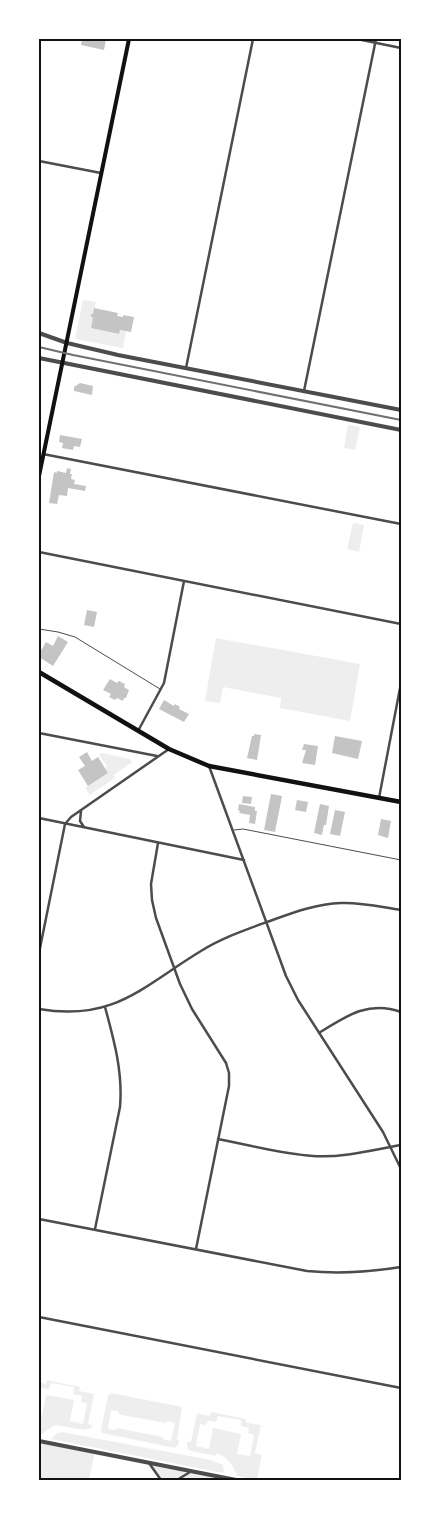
<svg xmlns="http://www.w3.org/2000/svg" width="440" height="1519" font-family="'Titillium Web',sans-serif">
	<style>
		.green { fill: #eee; fill-rule: evenodd }
		.building { fill: #c4c4c4 }
		.lines { fill: none; stroke-linecap: round; stroke-linejoin: round }
		.service { stroke: #4c4c4c; stroke-width: 1 }
		.minor { stroke: #4c4c4c; stroke-width: 2.5 }
		.tertiary { stroke: #4c4c4c; stroke-width: 4 }
		.secondary { stroke: #111; stroke-width: 4 }
		.primary { stroke: #111; stroke-width: 4.5 }
		.rail { stroke: #707070; stroke-width: 2 }
		.neatline { fill: none; stroke: #111; stroke-width: 2 }
	</style>
	<rect width="100%" height="100%" fill="#fff"/>
	<!-- green -->
	<path class="green" d="M83,300L96,302L93,314H91V317H93L91,328L118,334L120,330L126,331L123,348L75,339Z
		M348,425L360,427L355,450L344,448Z
		M353,523L364,525L359,552L347,549Z
		M216,638L360,664L350,721L280,708L281,698L223,687L220,703L205,701Z
		M102,753L130,759L132,762L114,775L115,778L90,795L85,788L108,773L105,768L107,766L99,755Z
		M47,1380L80,1387L79,1391L94,1394L88,1424L92,1425L91,1428L85,1430L56,1425L53,1426L39,1436V1415L42,1416L46,1395L74,1400L70,1421L83,1424L87,1403L81,1402L82,1396L73,1394L74,1387L51,1383L49,1389L41,1388L39,1393V1382L46,1384Z
		M111,1393L182,1407L177,1440H179L178,1445L175,1448L102,1433L101,1430L108,1396ZM111,1410L119,1412V1414L122,1415L166,1423L167,1421L175,1423L171,1441L163,1439V1437L116,1428L115,1430L108,1429Z
		M211,1412L246,1419V1423L261,1425L255,1453L262,1455L257,1480L237,1476C233,1465 228,1457 216,1453V1456L191,1451L188,1449L187,1442H191L197,1413L210,1416ZM218,1416L241,1420V1426L249,1428L248,1433L254,1435L250,1456L237,1454L241,1434L213,1428L209,1449L196,1446L200,1424L206,1425L208,1421L216,1422Z
		M62,1432L211,1460L223,1465L224,1471L223,1473L51,1439L56,1434Z
		M39,1441L95,1452L89,1480H39Z
		M149,1463L236,1480H161Z"/>
	<!-- building -->
	<path class="building" d="M82,39H106L104,50L81,45Z
		M94,308L118,313L117,316L123,317V315L134,317L131,332L120,330L119,334L91,328L93,317H91V314H93Z
		M80,383L93,386L92,395L74,391V387Z
		M60,435L82,439L80,447L74,446L73,450L62,448L63,443L59,442Z
		M67,468L71,469L70,474H72L71,479L75,480L74,484L86,486L85,491L68,488L67,496L59,495L57,504L49,503L54,472L57,473V471L66,473Z
		M87,610L97,612L94,627L84,625Z
		M58,636L68,642L53,666L39,657V654L46,642L53,646Z
		M110,679L117,683L119,681L125,684L124,687L129,690L126,698H124L123,701L117,698L115,700L109,697L111,694L103,690Z
		M164,700L174,706L175,704L180,707L179,709L189,714L184,722L159,709Z
		M254,734L261,735L257,760L247,758L252,736H254Z
		M335,736L362,741L358,759L332,753Z
		M304,744L318,746L315,765L302,763L306,750H302Z
		M87,752L92,761L98,757L108,773L88,786L78,770L85,766L79,757Z
		M271,794L282,796L275,832L264,830Z
		M243,796L252,797L251,804L242,803Z
		M297,800L308,802L306,812L295,810Z
		M239,804L255,807V811H257L255,824L249,823L250,815L239,813L240,811L238,810Z
		M320,804L329,806L326,825H324L322,835L314,833Z
		M335,810L345,812L340,836L330,834Z
		M381,819L391,821L388,838L378,835Z"/>
	<g class="lines">
		<!-- service -->
		<path class="service" d="M39,629L58,632L75,637L160,689
			M234,830L243,829L401,860"/>
		<!-- minor -->
		<path class="minor" d="M357,39L401,48
			M39,161L101,173
			M186,368L253,39
			M304,391L376,39
			M43,454L401,524
			M39,552L401,624
			M138,731L164,683L184,581
			M39,733L157,756
			M209,766L286,976L298,1000L383,1132L401,1169
			M379,798L401,683
			M81,811L80,821L84,827
			M39,818L244,860
			M65,824L71,817L169,749
			M158,843L151,884L152,900L156,918L180,984L192,1009L226,1063L229,1073V1086L196,1249
			M39,953L65,824
			M39,1009C114,1022 143,986 201,951C222,938 245,930 267,922C292,913 315,904 341,903C361,902 381,907 401,910
			M319,1033C346,1016 369,1000 401,1012
			M218,1139C249,1145 282,1154 313,1156C342,1158 373,1150 401,1145
			M39,1219L307,1271C339,1274 370,1272 401,1267
			M95,1229L120,1107C123,1072 114,1040 105,1007
			M39,1317L401,1388
			M149,1463L161,1480
			M177,1480L190,1472"/>
		<!-- tertiary -->
		<path class="tertiary" d="M39,333L67,343L118,355L401,410
			M39,358L401,430
			M39,1441L236,1480"/>
		<!-- secondary -->
		<path class="secondary" d="M39,476L129,39"/>
		<!-- primary -->
		<path class="primary" d="M39,672L169,749L209,766L401,802"/>
		<!-- rail -->
		<path class="rail" d="M39,347L73,355L401,420"/>
	</g>
	<!-- border -->
	<rect width="440" height="1519" fill="none" stroke="#ffffff" stroke-width="80"/>
	<rect x="40" y="40" width="360" height="1439" class="neatline"/>
</svg>
